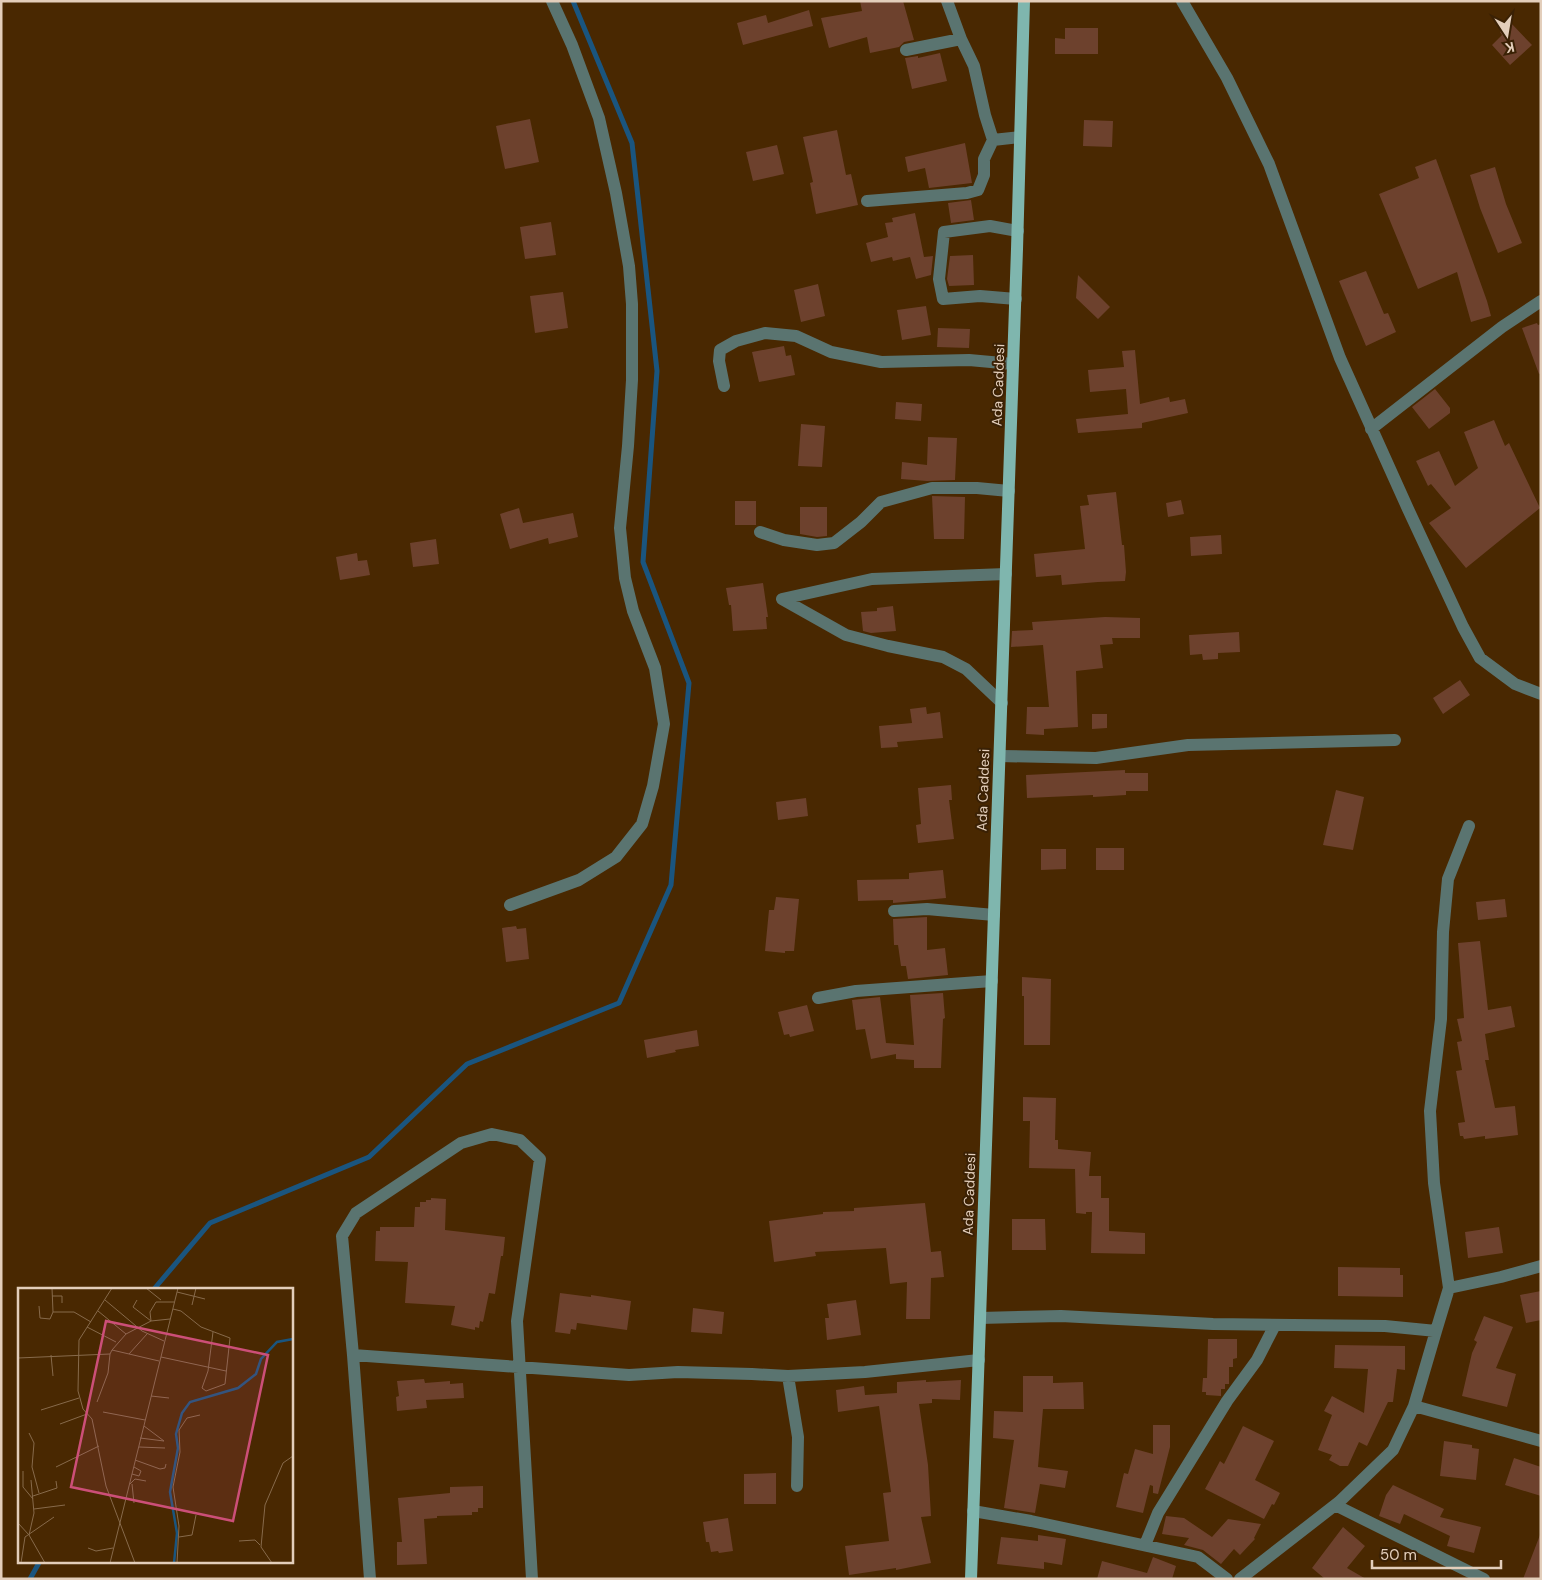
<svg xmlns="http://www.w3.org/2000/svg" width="1542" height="1580" font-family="'DM Sans',sans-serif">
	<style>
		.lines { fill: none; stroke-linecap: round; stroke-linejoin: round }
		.stream { stroke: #1a557f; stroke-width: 5 }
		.building { fill: #6d412d }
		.minor { stroke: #5a7470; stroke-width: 12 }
		.major { stroke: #7fb6ae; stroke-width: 12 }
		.labels { text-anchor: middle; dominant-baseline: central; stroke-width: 4; stroke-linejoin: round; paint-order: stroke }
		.street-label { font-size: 14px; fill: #e3cebb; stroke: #3a2105 }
		.inset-river { fill: none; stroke: #1a557f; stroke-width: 2.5 }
		.inset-road { fill: none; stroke: #876a4b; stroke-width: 1 }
		.view { fill: #cc4f78; fill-opacity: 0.15; stroke: #cc4f78; stroke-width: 2.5 }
		.inset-edge { fill: none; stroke: #e3cebb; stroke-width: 2.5 }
	</style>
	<rect width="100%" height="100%" fill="#492801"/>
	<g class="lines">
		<!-- stream -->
		<path class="stream" d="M154,1289L210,1223L369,1157L467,1064L619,1003L671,885L689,683L643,562L657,371L632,143L573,1
			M30,1579L40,1561"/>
	</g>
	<!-- building -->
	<path class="building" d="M860,1H903L914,40L904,42L899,47L870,53L867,37L829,48L821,18L862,11Z
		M809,10L813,26L743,45L737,23L766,15L768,23Z
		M1510,22L1532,45L1510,65L1492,45L1502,35L1500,32Z
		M1065,28H1098V54H1055V38L1065,39Z
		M940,53L947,81L912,89L905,58L918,56V58Z
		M530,119L539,162L505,169L496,126Z
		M1084,120L1113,121L1112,147L1083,146Z
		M837,130L846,175L851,174L858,205L816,214L810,183L813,182L803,137Z
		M965,143L972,183L929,188L925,168L908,172L905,157Z
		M777,145L784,174L753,181L746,152Z
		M1436,159L1487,301L1491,316L1471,322L1457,272L1418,289L1379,194L1419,178L1415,167Z
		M1495,167L1506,204L1522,243L1498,253L1480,208L1470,175Z
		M971,200L974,220L951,223L948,203Z
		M915,213L924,257L933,256L931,275L916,279L910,257L893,261L892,257L871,262L866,243L888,237L885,223L893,222L892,218Z
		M551,222L556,255L525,259L520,227Z
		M973,255L974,285L949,286L947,279L950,256Z
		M1366,271L1384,314L1388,313L1396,332L1366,346L1339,281Z
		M1078,275L1110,307L1098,319L1076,298Z
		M818,284L825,316L801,322L794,290Z
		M563,292L568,328L535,333L530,296Z
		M926,306L931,335L902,340L897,310Z
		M1537,323L1538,325L1541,324V373L1539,374L1522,328Z
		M938,328L970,329L969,348L937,347Z
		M784,346L786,356L791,355L795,375L759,382L752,352Z
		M1135,350L1140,404L1169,397L1170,402L1185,399L1188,413L1142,423V428L1078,433L1076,419L1128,414L1126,389L1090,392L1088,370L1124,367L1122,351Z
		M1435,389L1450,408V413L1429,429L1412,407Z
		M896,402L922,404L921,421L895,419Z
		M1494,420L1505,446L1509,443L1540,508L1466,568L1429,523L1451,508L1431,484L1428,486L1416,461L1439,451L1455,486L1478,468L1464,432Z
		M801,424L825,426L822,467L798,466Z
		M928,437L957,438L955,480L927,481L901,479L902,462L927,465Z
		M1116,492L1122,545H1124L1126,572L1125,581L1098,582L1062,585L1061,575L1036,577L1034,554L1085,549L1080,506L1089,505L1087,495Z
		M932,496L965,497L964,539H934Z
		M1181,500L1184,514L1168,517L1166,503Z
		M735,501H756V525H735Z
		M800,507H827V536L817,537L800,534Z
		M519,508L523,523L573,513L578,537L549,544L548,538L510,549L500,514Z
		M1221,535L1222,554L1191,556L1190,537Z
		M436,539L439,564L413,567L410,543Z
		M357,553L358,561L367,560L370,575L340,580L336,557Z
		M763,583L768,617H766L767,629L733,631L731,605H729L726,588Z
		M893,606L896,631L871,633L863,631L861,612L877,611V608Z
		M1105,617L1140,618V638H1112L1113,644L1100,645L1103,668L1076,671L1078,727L1044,729V735L1026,734L1027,707H1049L1043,645L1011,647L1012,631L1033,630L1032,622Z
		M1239,632L1240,652L1218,653V659L1203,660L1202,654L1190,655L1189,635Z
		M1460,680L1470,695L1443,714L1433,698Z
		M926,707L927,714L940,712L943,738L897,742L898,747L881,748L879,726L912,723L910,709Z
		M1092,714H1107V728L1092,729Z
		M1125,770V773H1148V791H1126V795L1093,797V795L1027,798L1026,775Z
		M951,785L952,800H949L954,839L918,843L916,825L921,824L918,788Z
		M1336,790L1364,797L1353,850L1323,845Z
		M806,798L808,816L778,820L776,802Z
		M1096,848H1124V870H1096Z
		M1041,849H1066V869L1041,870Z
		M943,870L946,898L893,903V900L858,901L857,880L909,879V873Z
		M776,897L799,899L794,951H785V953L765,951L769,910H774Z
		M1505,899L1507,917L1478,920L1476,902Z
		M927,917V950L945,948L948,975L908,979L906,966H901L898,945H894L893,919Z
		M516,926L517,929L526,928L529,959L506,962L502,928Z
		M1480,941L1488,1010L1511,1006L1515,1027L1485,1034L1489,1060H1485L1495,1108L1515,1106L1518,1135L1485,1139V1136L1464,1139L1463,1136H1460L1458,1123L1465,1122L1456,1071L1462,1070L1457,1042L1462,1041L1457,1019L1464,1018L1458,943Z
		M1022,977L1051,979L1050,1045H1024V996H1022Z
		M943,993L945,1018L943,1019L941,1068H914V1060L896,1059V1054L871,1059L865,1029L856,1030L852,1000L880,997L886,1043L914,1045L910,995Z
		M807,1005L814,1031L790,1037L789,1034L784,1035L778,1012Z
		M697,1030L699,1046L675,1050L676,1052L647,1058L644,1040Z
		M1023,1097L1056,1098L1055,1140H1058V1149L1091,1152L1089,1176H1101V1198H1109V1231L1145,1233V1254L1091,1253L1092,1212H1086V1214L1076,1213L1075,1169L1029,1168L1030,1121H1023Z
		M431,1198L446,1199L445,1230L505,1237L503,1256H501L495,1294L489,1293L483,1322L480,1321L479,1328L475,1327V1330L451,1325L455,1306L405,1303L408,1262L375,1261L376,1231H380V1227H414L415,1207H420V1202H426V1200H431Z
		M925,1203L931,1252L941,1251L944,1277L931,1278L930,1319H906L907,1282L890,1284L886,1248L815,1252L816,1256L774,1262L769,1221L823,1214V1212L854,1211V1208Z
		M1012,1219H1045L1046,1250H1012Z
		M1499,1227L1503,1253L1468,1258L1465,1232Z
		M1338,1267L1400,1268V1275H1403V1297L1338,1296Z
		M1541,1291V1320L1526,1323L1520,1295Z
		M560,1293L591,1297V1295L631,1301L627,1330L577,1323L576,1330L571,1329L570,1334L555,1332Z
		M856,1300L861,1335L827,1340L825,1318H829L827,1304Z
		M693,1308L724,1312L722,1334L691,1332Z
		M1484,1316L1513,1327L1496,1368L1516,1374L1507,1407L1462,1396L1472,1353L1477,1342L1474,1340Z
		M1208,1339H1237V1358L1233,1359V1367H1229V1384H1225V1389H1221V1396L1206,1395V1392H1202L1203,1378H1207Z
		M1335,1345L1405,1346V1370L1397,1369L1393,1402H1388L1367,1446L1359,1442L1348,1466H1340L1329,1460L1332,1455L1318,1450L1332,1415L1324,1411L1332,1396L1364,1413L1368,1369L1334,1368Z
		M1023,1376H1053V1383L1083,1382L1084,1409H1043L1038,1467L1068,1471L1065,1488L1040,1484L1035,1513L1004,1508L1014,1440L993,1438L994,1411L1023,1412Z
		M424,1379L425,1383L450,1381V1384L463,1383L464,1398L426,1400L427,1408L397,1411L396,1397L399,1396L397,1381Z
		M926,1380V1382L961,1380L960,1400L932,1399V1403L919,1404L928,1465L931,1516L921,1517L931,1563L896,1570V1568L849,1575L845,1546L889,1541L883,1493L891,1492L879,1406L838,1412L836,1390L864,1386L865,1395L897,1393V1382Z
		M1153,1425H1170V1447L1158,1494L1153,1493V1486L1150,1485L1143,1513L1116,1507L1124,1473L1128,1474L1135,1449L1153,1454Z
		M1243,1426L1274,1441L1255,1480L1280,1493L1274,1505L1272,1504L1264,1519L1205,1489L1220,1461L1224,1464Z
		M1444,1441L1472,1445V1448L1479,1449L1476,1480L1440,1476Z
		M1514,1458L1541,1467V1496L1505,1485Z
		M776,1473V1504H744V1474Z
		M1393,1485L1444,1509L1440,1517L1481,1527L1474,1553L1447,1546L1450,1536L1404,1514L1400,1524L1379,1516L1386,1495Z
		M483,1486V1508H478V1512H472V1515L437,1516V1518L424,1519L427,1564L397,1565V1542H402L398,1498L450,1493V1487Z
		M1166,1516L1184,1518L1212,1537L1228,1519L1261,1524L1254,1538L1255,1539L1240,1555L1234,1549L1221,1564L1203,1550L1184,1545L1189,1538L1162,1534Z
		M728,1518L733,1551L719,1553L718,1551L711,1552L709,1542H706L703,1522Z
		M1343,1527L1365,1546L1347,1568L1366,1579H1325L1312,1568Z
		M1038,1535L1066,1539L1062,1565L1044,1562V1569L997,1564L1001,1537L1038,1541Z
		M1540,1535L1541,1579H1523Z
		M1153,1557L1176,1566L1172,1579H1097L1102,1561L1147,1573Z"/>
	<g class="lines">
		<!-- minor -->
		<path class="minor" d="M947,1L961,39L974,66L985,115L993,140
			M1182,1L1227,78L1269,164L1340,358L1408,509L1463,627L1480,658L1515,684L1541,694
			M906,50L961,39
			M867,201L967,193L978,190L984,175V159L993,140L1020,137
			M1016,299L980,296L943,299L939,279L944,232L990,226L1018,231
			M724,386L719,361L720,350L736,341L765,333L796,336L831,352L881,362L969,360L1013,364
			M1371,429L1502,327L1541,301
			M760,532L784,540L817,545L834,543L861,522L881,502L932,488H977L1009,491
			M1002,703L966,669L943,657L888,646L846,635L782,599L872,579L1006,574
			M1000,756L1096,758L1188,745L1395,740
			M510,905L579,880L616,857L642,824L653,786L664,724L655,668L633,611L625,578L620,528L628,446L632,380V304L629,266L616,193L599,118L572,45L552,1
			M894,911L927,909L994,915
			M818,998L856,991L992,981
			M1449,1288L1434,1183L1430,1111L1441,1019L1443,932L1448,879L1469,826
			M980,1318L1061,1316L1213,1324L1385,1326L1436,1331L1449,1288L1501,1277L1541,1266
			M353,1355L629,1375L678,1372L752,1374L788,1376L865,1372L979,1360
			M788,1376L798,1437L797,1486
			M1414,1406L1541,1441
			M1335,1505L1484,1579
			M973,1511L1031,1521L1198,1557L1227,1579
			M1145,1545L1158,1513L1227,1401L1257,1360L1275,1325
			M370,1579L353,1355L342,1236L356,1213L461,1143L492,1134L520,1140L540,1159L517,1321L532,1579
			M1240,1579L1339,1502L1393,1450L1414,1406L1436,1331"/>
		<!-- major -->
		<path class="major" d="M971,1579L1017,249L1024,1"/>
	</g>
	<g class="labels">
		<!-- street labels -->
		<g class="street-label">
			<text transform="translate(998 385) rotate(-88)">Ada Caddesi</text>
			<text transform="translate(983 790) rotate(-88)">Ada Caddesi</text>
			<text transform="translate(969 1194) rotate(-88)">Ada Caddesi</text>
		</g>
	</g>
	<!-- overview -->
	<g transform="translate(18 1288)">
		<rect width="275" height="275" fill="#492801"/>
		<path class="inset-river" d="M156,275L159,245L152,204L160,160L158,146L164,125L172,114L220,100L238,86L243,71L259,54L275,51"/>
		<path class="inset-road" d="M34,0L35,24H56L73,34M94,0L61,52L60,103L65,121L74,131L88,198L117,275M128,0L143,12M159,4L187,11M34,8H44V15M87,12L124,43L146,53M119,12L115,19L133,33M174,17L178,0M21,18L22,30L32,31L35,24M155,21L163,23L183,39L212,50L207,96L188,103L184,100L190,83L195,44M80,23L108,46M133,33L132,24L138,14H156M69,39L98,54M94,62L108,46L133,33L152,31M111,66L129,46M33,67L35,88M143,69L208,83M0,70L92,66L94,62L141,73M133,108L151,110M79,114L90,85L92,66M23,122L61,110M85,124L127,132M42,136L69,126M11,145L16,155L14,179L21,205M122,150L146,153L126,138M121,159L147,160M117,172L142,181L147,180L148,176M38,179L81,158M5,183V199L15,211M114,186L121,188L123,183L116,179M13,192L16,225L11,247L27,275M112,196L117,191L128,193M114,196L116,215M15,208L39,200L38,193M16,221L47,217M0,235L11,247M161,249L174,247L178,227M221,253L237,252L242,257M70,260L78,263L95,260M3,275L7,249L36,229M92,275L160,0M159,275L161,238L155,199L162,164L161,142L169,130L182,127M254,275L243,259L247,217L265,175L275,168"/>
		<path class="view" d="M88,33L250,67L215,233L53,199Z"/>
		<rect width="275" height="275" class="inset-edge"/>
	</g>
	<!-- border -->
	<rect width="1542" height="1580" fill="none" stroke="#e3cebb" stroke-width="5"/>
	<!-- north arrow -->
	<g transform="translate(1507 35) rotate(168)" stroke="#3a2105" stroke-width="4" paint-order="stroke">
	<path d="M0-4L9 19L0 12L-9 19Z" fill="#e3cebb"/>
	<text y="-8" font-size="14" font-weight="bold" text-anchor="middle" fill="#e3cebb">K</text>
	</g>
	<!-- scale -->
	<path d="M1372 1560v8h129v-8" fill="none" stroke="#e3cebb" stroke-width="2.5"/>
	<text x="1380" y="1560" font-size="15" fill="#e3cebb" stroke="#3a2105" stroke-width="4" paint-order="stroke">50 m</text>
</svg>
